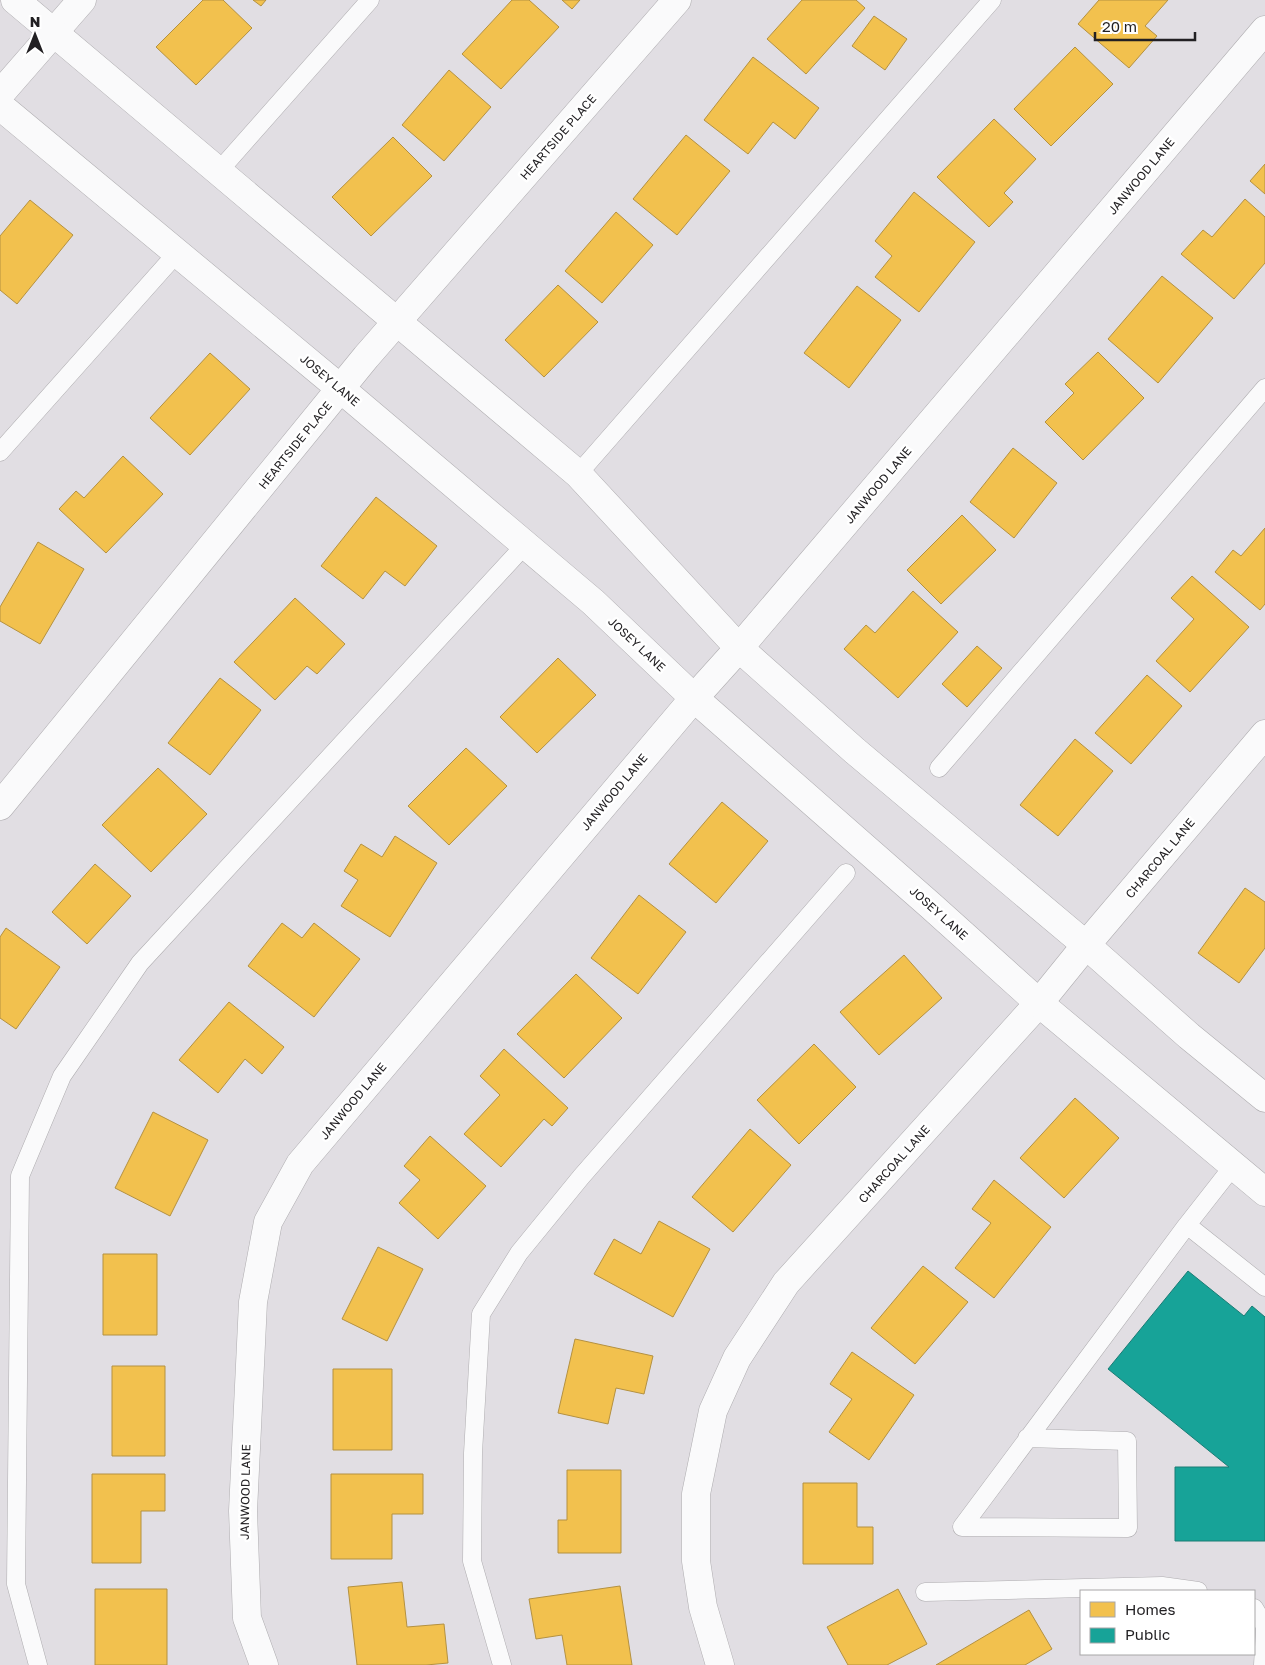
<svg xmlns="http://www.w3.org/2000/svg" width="1265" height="1665" font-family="'Golos Text',sans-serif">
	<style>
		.homes { fill: #f2c14e; stroke: #b49141 }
		.public { fill: #17a398; stroke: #1a7c75 }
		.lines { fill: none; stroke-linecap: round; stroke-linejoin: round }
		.service-casing { stroke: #afadb0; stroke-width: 19 }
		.minor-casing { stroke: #afadb0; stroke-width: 29 }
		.secondary-casing { stroke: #afadb0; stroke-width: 29 }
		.service { stroke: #fafafb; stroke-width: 18 }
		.minor { stroke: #fafafb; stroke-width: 28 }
		.secondary { stroke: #fafafb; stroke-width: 28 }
		.labels { text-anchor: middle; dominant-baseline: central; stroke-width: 5; stroke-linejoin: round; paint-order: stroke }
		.street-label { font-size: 12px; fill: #222023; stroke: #fff }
	</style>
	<rect width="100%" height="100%" fill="#e1dee3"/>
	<!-- homes -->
	<path class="homes" d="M203,0H223L252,28L196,85L156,47Z
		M253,0H266L261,6Z
		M512,0H529L559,27L501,89L462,54Z
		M562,0H580L572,9Z
		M802,0H856L865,8L806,74L767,39Z
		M1099,0H1168L1145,26L1157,36L1129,68L1078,24Z
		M874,16L907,39L885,70L852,46Z
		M1075,47L1113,84L1051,146L1014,109Z
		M753,57L819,108L795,139L773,122L748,154L704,120Z
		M449,70L491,107L444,161L402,125Z
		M994,119L1036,159L1004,193L1013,202L989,227L937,177Z
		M686,135L730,171L677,235L633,199Z
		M393,137L432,176L371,236L332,197Z
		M1265,164V194L1250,181Z
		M914,192L975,242L919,312L875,277L892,256L875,241Z
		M1245,199L1265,217V263L1234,299L1181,254L1203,230L1212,237Z
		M30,200L73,235L17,304L0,290V236Z
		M616,212L653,245L602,303L565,271Z
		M1162,276L1213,318L1158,383L1108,339Z
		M558,285L598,322L544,377L505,340Z
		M857,286L901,320L849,388L804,353Z
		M1098,352L1144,398L1083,460L1045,422L1074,393L1065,384Z
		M210,353L250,389L190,455L150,418Z
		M1013,448L1057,483L1014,538L970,502Z
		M123,456L163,494L106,553L59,509L76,491L84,498Z
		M376,497L437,546L405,586L385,571L363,599L321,566Z
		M962,515L996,550L941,604L907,570Z
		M1265,528V604L1260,610L1215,572L1233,550L1241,556Z
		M38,542L84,569L40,644L0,621V607Z
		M1192,576L1249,627L1190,692L1156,661L1194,619L1171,598Z
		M913,591L958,632L898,698L844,649L866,625L875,633Z
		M295,598L345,644L317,674L307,666L275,700L234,662Z
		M977,646L1002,668L967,707L942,684Z
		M558,658L596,695L537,753L500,717Z
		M1147,675L1182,706L1131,764L1095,733Z
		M220,678L261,710L210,775L168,743Z
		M1075,739L1113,771L1058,836L1020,805Z
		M466,748L507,786L449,845L408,806Z
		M158,768L207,814L151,872L102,825Z
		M722,802L768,841L716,903L669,864Z
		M395,836L437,863L390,937L341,906L358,880L344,871L361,844L382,857Z
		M95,864L131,896L87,944L52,912Z
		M1245,888L1265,902V948L1239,983L1198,953Z
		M639,895L686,932L638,994L591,958Z
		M282,923L302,938L314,923L360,959L314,1017L248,966Z
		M6,928L60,967L16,1029L0,1018V937Z
		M904,955L942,998L879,1055L840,1012Z
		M576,974L622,1018L564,1078L517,1034Z
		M229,1002L284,1047L262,1074L245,1059L218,1093L179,1060Z
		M814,1044L856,1087L799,1144L757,1100Z
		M504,1049L568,1108L552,1126L544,1119L501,1167L464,1134L500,1095L480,1076Z
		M1075,1098L1119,1138L1064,1198L1020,1158Z
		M153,1112L208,1140L170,1216L115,1188Z
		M750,1129L791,1165L733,1232L692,1197Z
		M430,1136L486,1186L438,1239L399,1203L420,1180L404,1166Z
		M994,1180L1051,1227L994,1298L955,1268L991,1223L972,1209Z
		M659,1221L710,1249L673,1317L594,1274L614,1239L641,1254Z
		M378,1247L423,1269L387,1341L342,1319Z
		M103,1254H157V1335H103Z
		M923,1266L968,1302L915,1364L871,1328Z
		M575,1339L653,1356L644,1394L616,1388L608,1424L558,1413Z
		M852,1352L914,1395L869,1460L829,1432L852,1399L830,1384Z
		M112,1366H165V1456H112Z
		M333,1369H392V1450H333Z
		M567,1470H621V1553H558V1520H567Z
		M92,1474H165V1511H141V1563H92Z
		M331,1474H423V1514H392V1559H331Z
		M803,1483H857V1527H873V1564H803Z
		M402,1582L407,1627L444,1624L448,1663L426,1665H357L348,1587Z
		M620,1586L632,1665H567L562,1635L536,1639L529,1599Z
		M95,1589H167V1665H95Z
		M898,1589L927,1644L887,1665H848L827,1627Z
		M1029,1610L1052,1649L1025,1665H936Z"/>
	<!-- public -->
	<path class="public" d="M1188,1271L1244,1316L1252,1306L1265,1317V1541H1175V1467H1229L1108,1369Z"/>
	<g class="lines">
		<!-- service casing -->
		<g class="service-casing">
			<path id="service" d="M218,172L370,0
				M0,452L177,253
				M578,474L992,0
				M939,768L1265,388
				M1234,1165L1187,1225L1265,1287
				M1027,1438L1127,1441L1128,1528L962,1527L1187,1225
				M925,1592L1162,1586L1198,1591
				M1254,1608L1265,1626
				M38,1665L16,1584L20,1176L62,1076L140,963L525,545
				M502,1665L472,1561L473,1453L481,1314L519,1253L581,1177L846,873
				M1263,1665L1265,1629"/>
		</g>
		<!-- minor casing -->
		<g class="minor-casing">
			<path id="minor" d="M0,94L82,0
				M0,806L366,357L677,0
				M264,1665L247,1618L243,1511L253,1302L268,1222L300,1164L694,698L739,648L1265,30
				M720,1665L703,1607L696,1561V1494L713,1411L737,1358L786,1283L1039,1003L1086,945L1265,734"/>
		</g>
		<!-- secondary casing -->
		<g class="secondary-casing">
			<path id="secondary" d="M15,0L578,474L739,648L855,751L1086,945L1189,1036L1265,1098
				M0,106L341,389L593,602L694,698L930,905L1039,1003L1265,1192"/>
		</g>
		<!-- service -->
		<use href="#service" class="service"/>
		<!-- minor -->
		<use href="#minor" class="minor"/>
		<!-- secondary -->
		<use href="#secondary" class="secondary"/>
	</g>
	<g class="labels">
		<!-- street labels -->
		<g class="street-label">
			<text transform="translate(558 137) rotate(-49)">HEARTSIDE PLACE</text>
			<text transform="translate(1141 176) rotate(-50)">JANWOOD LANE</text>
			<text transform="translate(330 380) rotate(40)">JOSEY LANE</text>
			<text transform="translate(295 445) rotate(-51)">HEARTSIDE PLACE</text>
			<text transform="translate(878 485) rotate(-50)">JANWOOD LANE</text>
			<text transform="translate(637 644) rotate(43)">JOSEY LANE</text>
			<text transform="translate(614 792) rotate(-50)">JANWOOD LANE</text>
			<text transform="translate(1160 858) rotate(-50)">CHARCOAL LANE</text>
			<text transform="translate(939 913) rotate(42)">JOSEY LANE</text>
			<text transform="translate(353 1101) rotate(-50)">JANWOOD LANE</text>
			<text transform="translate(894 1164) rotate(-48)">CHARCOAL LANE</text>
			<text transform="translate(245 1492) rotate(-89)">JANWOOD LANE</text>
		</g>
	</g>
	<!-- legend -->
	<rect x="1080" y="1590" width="175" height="65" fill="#ffffff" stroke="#a7a6a7"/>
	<rect x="1090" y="1602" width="25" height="15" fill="#f2c14e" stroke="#a7a6a7"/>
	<text x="1125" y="1615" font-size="15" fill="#222023">Homes</text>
	<rect x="1090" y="1628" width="25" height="15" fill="#17a398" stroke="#a7a6a7"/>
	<text x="1125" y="1640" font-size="15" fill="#222023">Public</text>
	<!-- north arrow -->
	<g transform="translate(35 35)" stroke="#ffffff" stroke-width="4" paint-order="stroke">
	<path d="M0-4L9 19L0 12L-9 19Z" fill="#222023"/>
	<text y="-8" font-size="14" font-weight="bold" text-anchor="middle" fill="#222023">N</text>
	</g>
	<!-- scale -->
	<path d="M1095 32v8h100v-8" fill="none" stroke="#222023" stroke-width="2.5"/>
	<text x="1102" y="32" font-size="15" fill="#222023" stroke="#ffffff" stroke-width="4" paint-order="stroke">20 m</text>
</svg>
